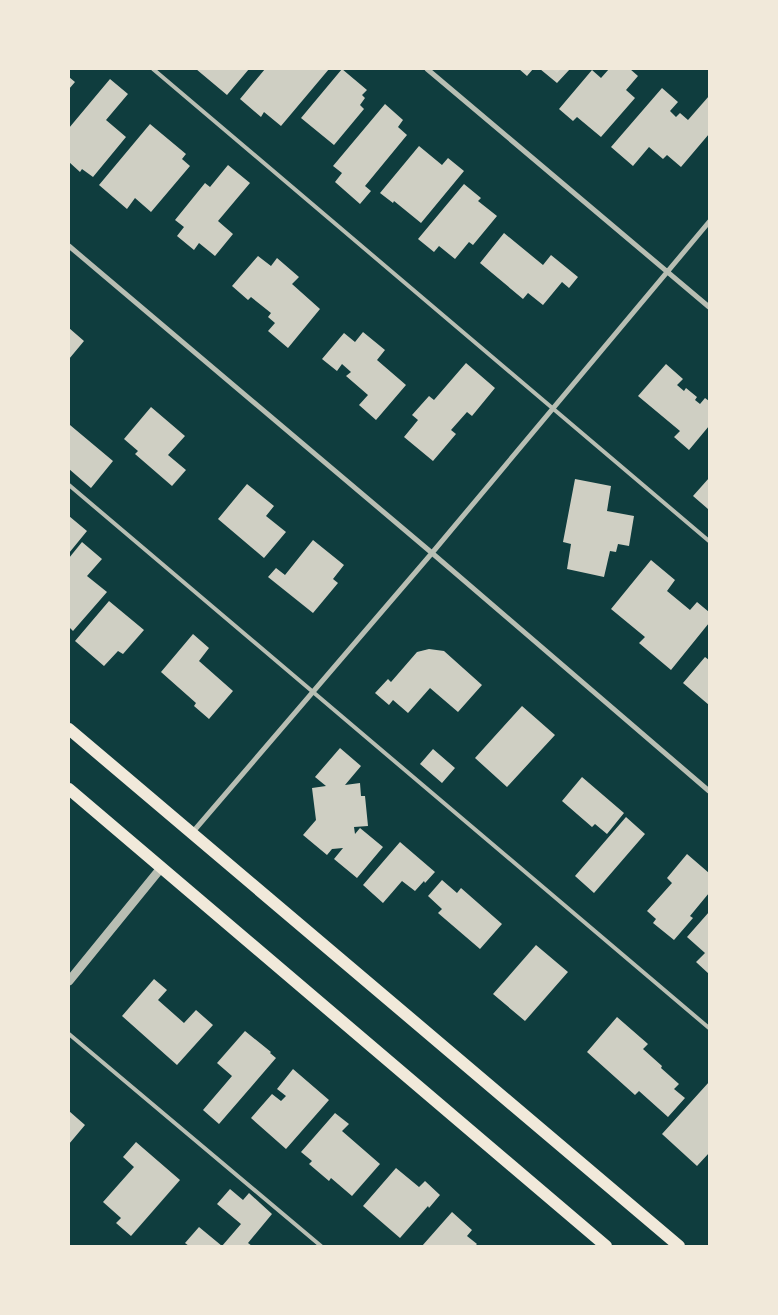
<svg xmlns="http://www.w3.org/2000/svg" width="778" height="1315" font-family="Poppins,sans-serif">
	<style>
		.building { fill: #cfcfc3 }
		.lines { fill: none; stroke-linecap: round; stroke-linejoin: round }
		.service { stroke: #b8beb3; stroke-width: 4 }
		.minor { stroke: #b8beb3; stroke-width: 5 }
		.tertiary { stroke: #b8beb3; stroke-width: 9 }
		.primary { stroke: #f1e9da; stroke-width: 12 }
	</style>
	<rect width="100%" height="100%" fill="#0f3d3e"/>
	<!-- building -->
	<path class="building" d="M196,69H249L227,95Z
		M265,69H329L281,126L264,112L261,117L240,99Z
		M342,69L367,90L362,95L365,98L360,105L364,109L334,145L301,118Z
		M519,69H533L527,76Z
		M540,69H570L557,83Z
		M609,69H630L638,76L626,90L635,98L601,137L577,117L573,121L559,109L592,70L601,78Z
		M69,77L75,82L69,89Z
		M110,79L128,94L106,120L126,137L93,177L82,169L80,172L69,162V128Z
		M662,88L678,102L670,111L676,117L680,113L688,120L709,96V134L681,167L667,155L663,159L649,147L633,166L611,147Z
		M385,104L403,120L398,127L407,135L365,186L371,191L360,204L335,182L342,173L333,166Z
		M150,124L186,154L182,159L190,166L151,212L135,198L127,209L99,185Z
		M419,146L442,165L448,158L464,171L421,223L394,201L393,203L380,193Z
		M228,165L250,183L218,221L233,234L215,256L199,243L194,250L177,236L184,227L175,220L205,183L210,187Z
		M464,184L481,198L478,201L497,216L473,245L469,242L455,259L439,246L434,252L418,239Z
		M504,233L543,265L551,255L578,277L569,288L562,282L543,305L528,293L523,299L480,263Z
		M258,256L271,266L277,258L299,277L292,284L320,309L288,348L268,331L275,323L268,317L271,313L251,297L248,300L232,286Z
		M69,328L84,341L69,359Z
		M363,332L385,350L377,360L406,385L376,420L359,405L368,395L346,376L351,372L342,364L337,371L322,359L344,333L355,342Z
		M466,363L495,388L472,416L467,412L451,430L456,434L433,461L404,437L418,420L412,415L429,396L434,400Z
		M666,364L683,379L677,385L684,391L686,388L697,397L695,400L700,404L705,398L709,401V426L689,450L674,437L680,431L638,396Z
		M151,407L185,436L168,455L186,470L172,486L135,454L138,451L124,439Z
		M70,425L113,461L91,488L69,469V427Z
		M709,478V508L708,509L693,496Z
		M575,479L611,486L607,511L634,516L629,546L618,544L616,552L610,551L604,577L567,569L571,544L563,542Z
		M247,484L274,506L266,516L286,532L264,558L218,519Z
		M69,516L87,531L69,553Z
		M313,540L344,565L333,579L338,583L313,613L268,577L276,568L285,575Z
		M82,542L102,559L87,576L107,592L73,631L69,627V558Z
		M651,560L675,580L667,591L690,610L697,602L709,612V623L671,670L639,643L645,637L611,609Z
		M109,601L144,630L123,654L118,651L104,666L75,641Z
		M193,634L209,648L199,661L233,691L209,719L194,706L196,703L161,672Z
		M429,649L444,651L482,685L458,712L430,688L408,713L393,700L389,705L375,693L388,679L391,682L417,652Z
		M705,657L709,660V705L683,683Z
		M522,706L555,735L507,787L475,758Z
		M340,748L361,766L345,785L360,783L361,796H365L368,826L354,827L355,834L360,828L383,847L357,878L334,859L343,848L332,849L327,855L303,835L316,820L312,788L326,786L315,777Z
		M433,749L455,768L442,783L420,764Z
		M582,777L624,813L607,834L595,824L592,827L562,801Z
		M626,817L645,834L594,893L575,876Z
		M400,842L435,872L425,883L424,881L415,891L402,881L383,903L363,885Z
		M687,854L709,873V893L690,916L693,918L674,940L653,923L656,919L647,911L672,883L667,878Z
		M442,880L457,893L461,888L502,924L480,949L438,913L442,909L428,896Z
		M709,912V974L696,962L705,953L687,937Z
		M536,945L568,972L525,1021L493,994Z
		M154,979L167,990L158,1000L184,1023L196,1010L213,1025L177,1065L122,1016Z
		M617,1017L648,1044L643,1049L662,1066L661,1068L679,1084L674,1089L685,1098L668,1117L639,1091L635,1095L587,1052Z
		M245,1031L271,1052L270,1053L276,1058L219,1124L203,1110L232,1076L217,1063Z
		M293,1069L329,1100L286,1149L251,1118L272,1094L281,1101L286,1096L277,1089Z
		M709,1082V1153L697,1166L662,1134Z
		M69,1111L85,1125L69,1144Z
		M335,1113L349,1124L342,1131L380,1164L352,1196L331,1178L329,1181L309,1164L312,1161L301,1152Z
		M136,1142L180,1180L131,1236L116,1223L121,1218L103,1202L134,1167L123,1157Z
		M396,1168L419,1187L425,1181L440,1195L429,1208L428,1206L400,1238L363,1206Z
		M230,1189L243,1200L249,1193L272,1214L248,1243L252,1246H222L241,1224L217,1204Z
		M452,1212L472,1230L467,1236L477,1244L475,1246H422Z
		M199,1227L222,1246H189L185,1243Z"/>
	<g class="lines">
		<!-- service -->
		<path class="service" d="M153,69L709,541
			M69,485L709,1028
			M69,1034L321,1246"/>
		<!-- minor -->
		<path class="minor" d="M427,69L709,307
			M69,246L432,553L709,791
			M192,833L432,553L709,222"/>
		<!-- tertiary -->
		<path class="tertiary" d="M69,981L161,868"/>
		<!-- primary -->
		<path class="primary" d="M69,729L679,1246
			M69,789L606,1246"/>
	</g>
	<!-- border -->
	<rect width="778" height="1315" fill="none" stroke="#f1e9da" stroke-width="140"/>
</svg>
